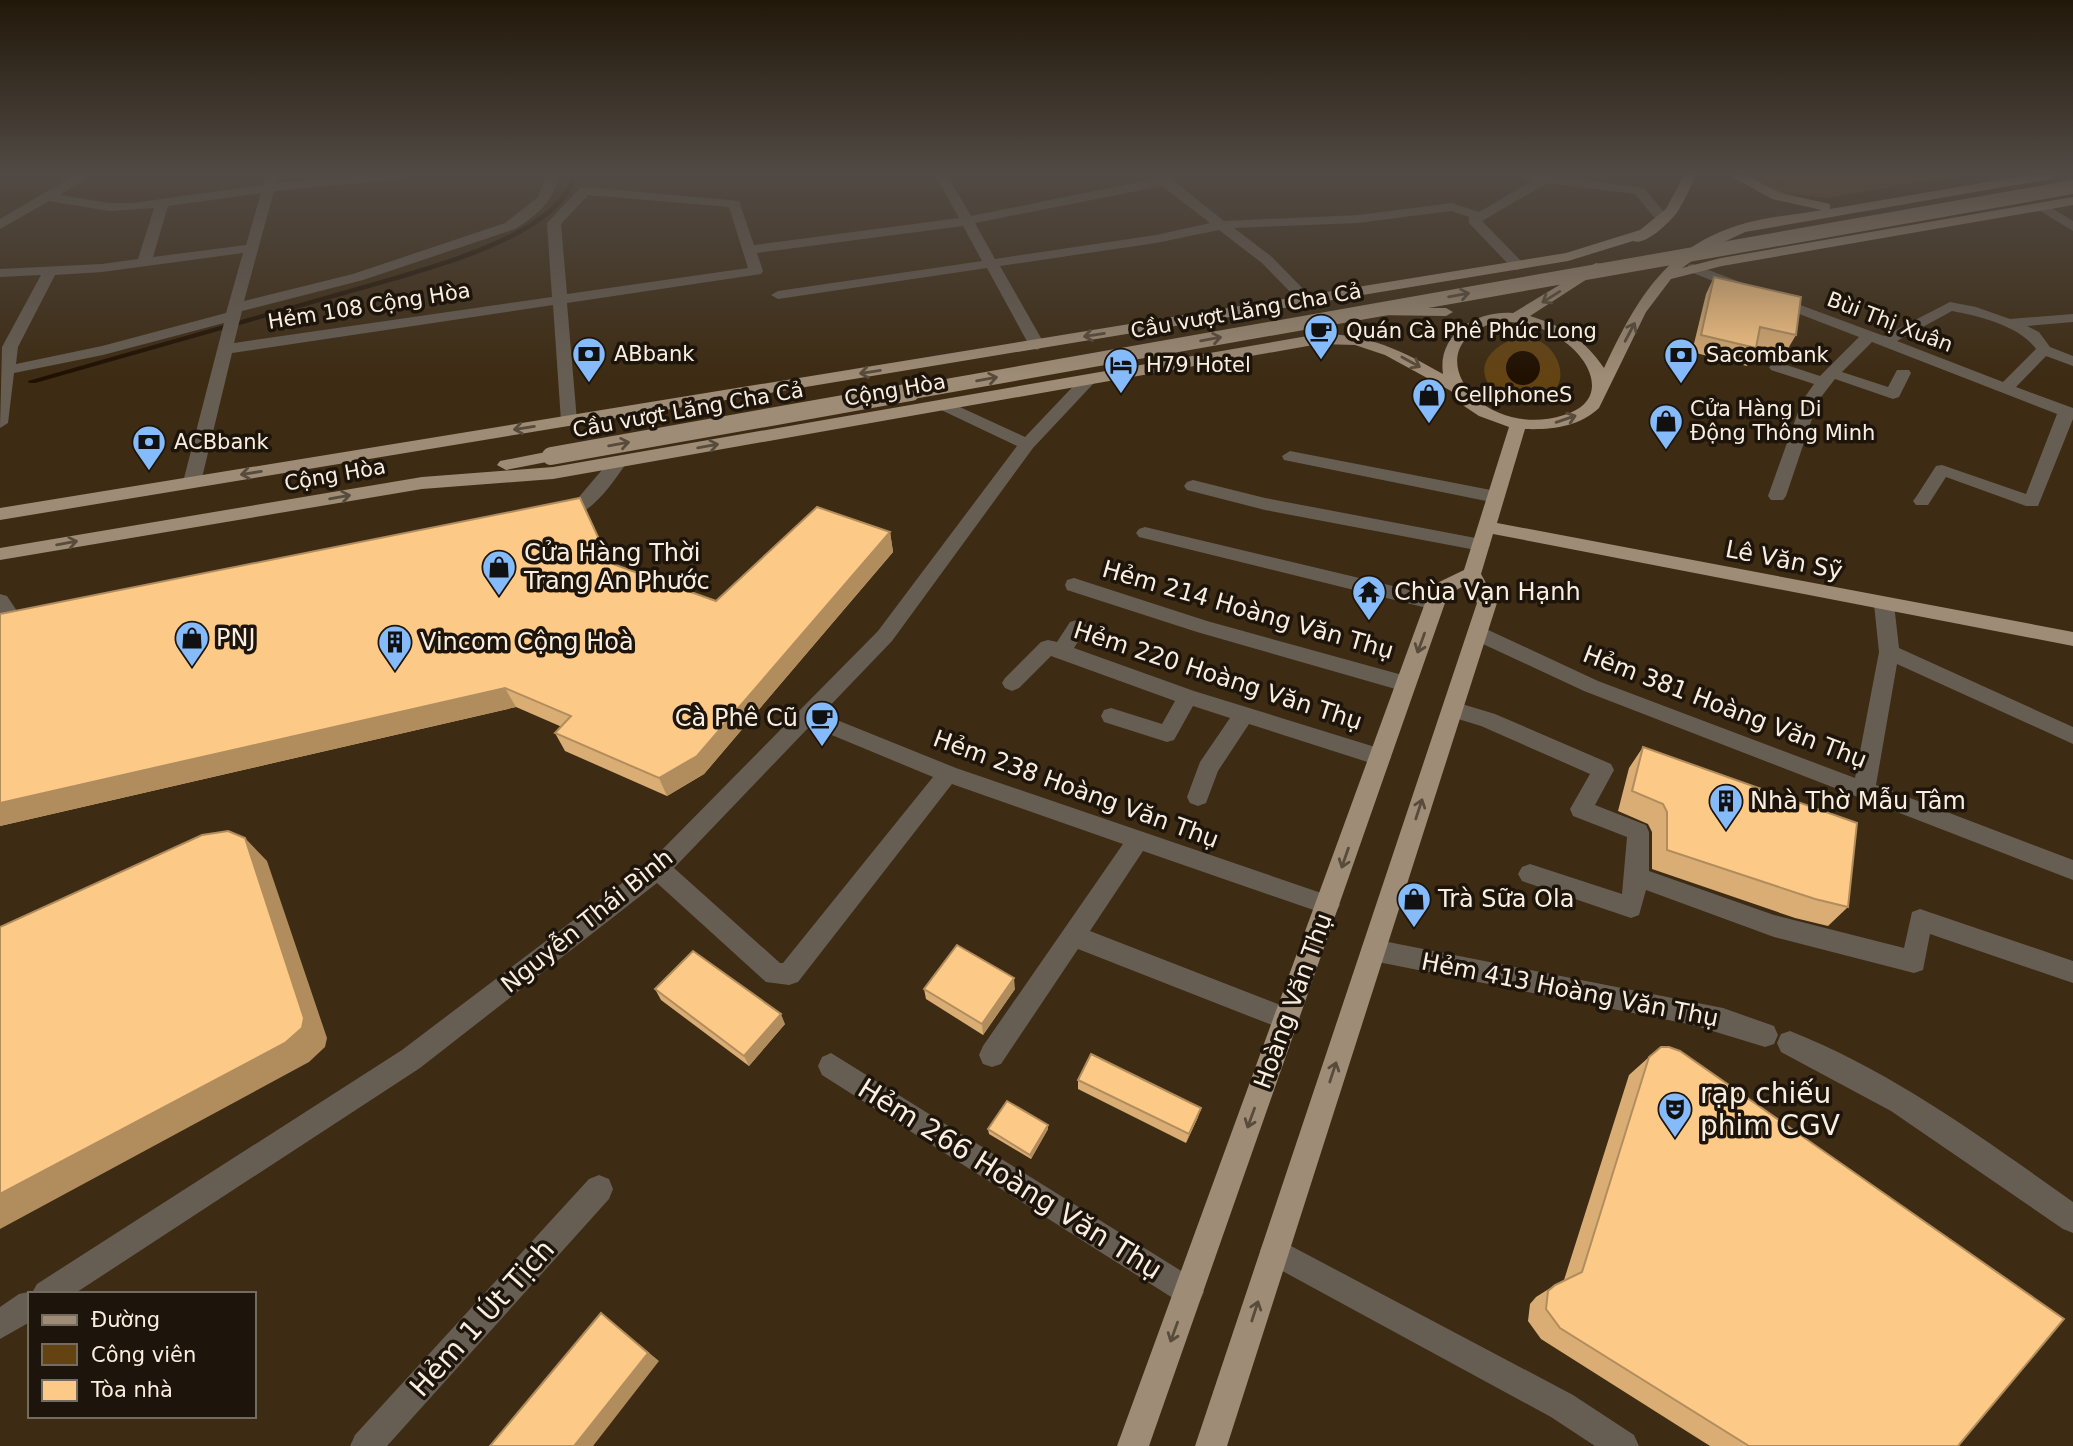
<svg xmlns="http://www.w3.org/2000/svg" width="2073" height="1446" font-family="'DejaVu Sans',sans-serif">
	<style>
		.green { fill: #644313 }
		.water { fill: #1f1000 }
		.lines { fill: none; stroke-linecap: round; stroke-linejoin: round }
		.stream { fill: #1f1000; fill-rule: evenodd }
		.minor { fill: #675e53; fill-rule: evenodd }
		.major { fill: #9e8c76; fill-rule: evenodd }
		.major-bridge-far1 { stroke: #9e8c76; stroke-width: 14 }
		.major-bridge { stroke: #9e8c76; stroke-width: 18 }
		.wall { fill: #daad74 }
		.shaded-wall { fill: #b18d5e }
		.building { fill: #fdc987; stroke: #b18d5e; stroke-width: 2 }
		.oneway { stroke: #574b3b }
		.labels { text-anchor: middle; dominant-baseline: central; stroke-width: 7; stroke-linejoin: round; paint-order: stroke }
		.far-street-label { font-size: 21px; fill: #f9eedf; stroke: #1d150b }
		.far-poi-label { font-size: 21px; fill: #f9eedf; stroke: #1d150b; text-anchor: start }
		.poi-label { font-size: 24px; fill: #f9eedf; stroke: #1d150b; text-anchor: start }
		.street-label { font-size: 24px; fill: #f9eedf; stroke: #1d150b }
		.near-poi-label { font-size: 28px; fill: #f9eedf; stroke: #1d150b; text-anchor: start }
		.near-street-label { font-size: 28px; fill: #f9eedf; stroke: #1d150b }
	</style>
	<rect width="100%" height="100%" fill="#3d2b13"/>
	<!-- green -->
	<path class="green" d="M1741,175H1965L1827,198L1781,193Z
		M1519,338C1527,338 1534,339 1541,342C1556,350 1567,373 1556,389C1542,409 1506,403 1492,388C1471,365 1497,342 1519,338Z"/>
	<!-- water -->
	<path class="water" d="M1506 368a17 17 0 1 1 34 0a17 17 0 1 1-34 0Z"/>
	<g class="lines">
		<!-- stream -->
		<path class="stream" d="M572,175H578C562,233 453,263 401,279L35,383H29L28,381L395,276C446,260 556,231 572,175Z"/>
		<!-- minor -->
		<path class="minor" d="M75,175H90L60,195L109,203H132L263,185L266,175H278L276,183L363,175H408L402,179L274,191L244,301L353,274L505,223L538,197L546,175H558C555,201 536,216 515,229L363,280L242,311L234,343L552,297L547,223L580,188L585,187L739,201L754,245L959,218L935,175H947L971,216L1154,179L1150,175H1164L1170,178L1224,221L1358,215L1452,203L1479,212L1532,181L1525,180V175H1544L1644,188L1670,219L1663,223L1658,222L1635,194L1547,183L1482,221L1523,263L1525,266L1518,270L1513,269L1469,223V217L1451,211L1358,223L1234,228L1272,257L1312,298L1314,301L1307,305L1302,304L1262,263L1219,230L1156,243L1000,266L1045,345L1037,350L1029,345L987,268L778,299L771,295L778,291L982,261L963,226L757,253L763,271L761,274L567,303L577,421L569,426L561,421L553,305L232,353L201,482L192,488L183,482L224,323L103,355L14,373L8,423L0,428L2,347L41,275L0,277V269L102,264L138,259L154,208L109,211L49,201L0,229V219ZM1162,186L1210,223L1156,235L995,259L975,223ZM261,193L246,245L153,257L168,206ZM588,195L729,207L748,268L567,294L561,224ZM243,253L226,313L102,346L16,364L18,347L55,275L102,272Z
			M2042,202L2073,221V231L2037,209L2035,206Z
			M1693,264L1748,285L1750,288L1743,292L1738,291L1688,271V265Z
			M1773,295L1884,336L1950,302L1976,307L2010,319L2073,314V322L2027,326L2039,332L2050,347L2073,356V366L2046,356L2016,387L2073,408V419L2038,506H2026L1946,477L1928,505H1916L1913,501L1916,497L1936,466L1942,465L2026,494L2057,414L1872,342L1842,372L1888,387L1897,370H1909L1911,373L1899,397L1893,399L1835,379L1818,401L1786,496L1783,500H1771L1768,496L1802,401L1814,384L1771,370L1769,367L1777,362L1820,376L1859,337L1768,302L1766,299L1768,296ZM1952,311C1979,316 2020,326 2036,349L2003,382L1897,341Z
			M1088,375L1094,377L1096,380L1094,383L1033,448L892,641L822,714L956,768L1336,898L1340,905L1336,912L1328,915L1143,851L1090,931L1296,1011L1300,1019L1296,1027L1287,1031L1078,949L1001,1064L992,1067L983,1064L979,1055L983,1046L1123,844L952,784L798,982L789,985L766,982L657,883L420,1068L74,1294H30V1322L0,1339V1307L19,1294L33,1291L37,1284L402,1050L650,862L878,631L1017,446L937,408L935,405L937,402H949L1025,437L1082,377ZM810,726L933,777L783,963H780L674,868Z
			M1290,451L1496,491L1505,497L1496,503L1284,460L1282,456Z
			M619,456L628,461C610,486 585,527 550,517L547,513L550,509L573,504L613,457Z
			M1193,480L1265,498L1481,539L1487,541L1490,545L1487,549L1481,551L1265,510L1187,490L1184,486L1187,482Z
			M1145,527L1435,596L1442,598L1445,603L1442,608L1435,610L1139,537L1136,533L1139,529Z
			M1074,578L1207,621L1406,676L1413,679L1416,684L1413,689L1406,692L1197,632L1067,590L1065,585L1067,580Z
			M0,594L7,596L17,611H36L39,616L36,621L12,626L5,624L0,616Z
			M1884,597L1891,599L1894,604L1899,648L2073,727V744L1897,664L1876,785L2073,860V880L1584,691L1470,638L1467,633L1470,628H1484L1598,681L1855,778L1879,652L1874,604L1877,599Z
			M1077,620L1084,622L1087,627L1074,648L1194,691L1388,751L1391,757L1388,763L1380,766L1249,724L1218,771L1206,803L1198,806L1190,803L1187,797L1200,762L1230,718L1193,706L1174,740L1167,742L1104,722L1101,716L1104,710L1111,708L1162,724L1175,701L1051,656L1019,688L1012,691L1005,688L1002,683L1005,678L1041,642L1048,640L1057,642L1070,622Z
			M1452,701L1495,714L1611,764L1614,770L1595,805L1646,825L1649,832V871L1774,915L1904,948L1912,912L1920,909L2073,961V983L1930,934L1923,970L1914,973L1774,937L1646,890L1639,915L1631,918L1522,881L1518,874L1522,867L1530,864L1622,894L1627,837L1573,816L1570,809L1590,774L1481,726L1445,715L1442,709L1445,703Z
			M1373,939L1723,1008L1774,1026L1778,1035L1774,1044L1765,1047L1693,1025L1373,961L1364,958L1361,950L1364,942Z
			M1790,1031C1892,1071 1984,1139 2073,1202V1233L2063,1229L1891,1111L1781,1052L1777,1043L1781,1034Z
			M831,1053L1199,1282L1204,1292L1199,1302L1189,1307L1179,1302L822,1075L818,1066L822,1057Z
			M599,1175L609,1179L613,1189L609,1199L387,1446H350L355,1435L589,1179Z
			M1274,1237L1573,1395L1634,1435L1639,1446H1595L1551,1417L1264,1261L1260,1251L1264,1241Z"/>
		<!-- major -->
		<path class="major" d="M1684,175H1696C1690,187 1685,200 1678,211C1670,222 1646,246 1633,241L1568,261L0,520V508L1566,253L1640,230L1666,209Z
			M1729,175H1745L1781,193L1830,204V209L2028,175H2056L2050,179L1745,232L1709,249L1682,268L1721,258L2073,197V205L1722,266L1671,279L1646,312L1599,408C1579,427 1550,430 1525,429L1497,523L2073,632V646L1493,534L1481,574L1497,603L1227,1446H1195L1477,603L1468,584L1448,594L1445,603L1149,1446H1117L1425,603L1433,585L1464,570L1509,427L1479,416L1464,406L1451,391L1385,355L1355,345L1319,344L553,479L422,489L0,560V548L422,477L553,467L1319,334C1366,333 1403,351 1443,374C1437,333 1478,310 1513,313L1596,263L1601,264V270L1530,316C1563,326 1584,339 1604,368C1635,303 1663,250 1736,226C1763,217 1794,215 1822,210L1772,199ZM1502,321C1524,323 1544,327 1562,340C1592,360 1610,401 1564,415C1476,443 1409,340 1502,321Z
			M1379,308H1446L1453,312L1446,316L1374,315L1372,312Z
			M551,451L557,452L559,456L557,460L506,470L497,465L500,461Z"/>
		<!-- major-bridge-far1 -->
		<path class="major-bridge-far1" d="M901,394L2073,187"/>
		<!-- major-bridge -->
		<path class="major-bridge" d="M551,456L911,392"/>
	</g>
	<!-- wall -->
	<path class="wall" d="M1714,277L1796,335L1786,352L1757,346L1747,366L1692,352L1706,294Z
		M890,532L893,552L704,774L667,796L565,751L555,733L562,727L516,707L0,826V614L610,563L716,601Z
		M1643,747L1848,907L1828,926L1795,918L1652,869V832L1648,824L1618,811L1629,768Z
		M655,989L785,1024L749,1066L661,1000Z
		M924,989H1015L983,1035L926,999Z
		M1649,1057L1958,1446H1710L1541,1339L1528,1321L1530,1304L1536,1297L1555,1285L1564,1280L1629,1075Z
		M1078,1080L1198,1117L1186,1143L1078,1089Z
		M1048,1125V1129L1031,1159L989,1134L988,1129Z"/>
	<!-- shaded-wall -->
	<path class="shaded-wall" d="M890,532L893,552L704,774L667,796L659,778Z
		M505,688L516,707L0,826V803Z
		M245,838L267,861L327,1038L325,1047L309,1062L0,1229V1194Z
		M1014,978L1015,989L983,1035L982,1024Z
		M781,1014L785,1024L749,1066L744,1056Z
		M1201,1108L1198,1117L1186,1143L1189,1134Z
		M1048,1125V1129L1031,1159L1030,1155Z
		M601,1313L659,1361L593,1446H574Z"/>
	<!-- building -->
	<path class="building" d="M1714,277L1801,297L1796,335L1760,327L1756,348L1701,335Z
		M580,498L610,563L716,601L817,507L890,532L697,756L659,778L555,733L571,716L505,688L0,803V614Z
		M1643,747L1857,823L1848,907L1815,899L1667,850V812L1663,804L1632,791Z
		M228,831L245,838L304,1018L302,1028L285,1043L0,1194V927L202,835Z
		M957,945L1014,978L982,1024L924,989Z
		M693,951L781,1014L744,1056L655,989Z
		M1661,1047H1669L1680,1051L2064,1319L1958,1446H1749L1560,1328L1546,1309L1548,1291L1555,1285L1582,1272L1649,1057Z
		M1091,1054L1201,1108L1189,1134L1078,1080Z
		M1007,1101L1048,1125L1030,1155L988,1129Z
		M601,1313L648,1353L574,1446H490Z"/>
	<!-- one-way arrows -->
	<defs><path id="oneway-shaft" d="M-6 0H5M1.5-3L5.5 0L1.5 3" fill="none" stroke-width="1.6" stroke-linecap="round" stroke-linejoin="round" transform="scale(1.75)"/></defs>
	<g class="oneway">
		<use href="#oneway-shaft" transform="translate(1459 295) rotate(-10)"/>
		<use href="#oneway-shaft" transform="translate(1551 297) rotate(148)"/>
		<use href="#oneway-shaft" transform="translate(1630 332) rotate(-62)"/>
		<use href="#oneway-shaft" transform="translate(1094 335) rotate(171)"/>
		<use href="#oneway-shaft" transform="translate(1211 339) rotate(-10)"/>
		<use href="#oneway-shaft" transform="translate(1411 362) rotate(29)"/>
		<use href="#oneway-shaft" transform="translate(870 372) rotate(171)"/>
		<use href="#oneway-shaft" transform="translate(987 379) rotate(-10)"/>
		<use href="#oneway-shaft" transform="translate(1566 419) rotate(-19)"/>
		<use href="#oneway-shaft" transform="translate(524 428) rotate(171)"/>
		<use href="#oneway-shaft" transform="translate(619 444) rotate(-10)"/>
		<use href="#oneway-shaft" transform="translate(708 446) rotate(-10)"/>
		<use href="#oneway-shaft" transform="translate(251 473) rotate(171)"/>
		<use href="#oneway-shaft" transform="translate(340 497) rotate(-10)"/>
		<use href="#oneway-shaft" transform="translate(67 543) rotate(-10)"/>
		<use href="#oneway-shaft" transform="translate(1421 643) rotate(110)"/>
		<use href="#oneway-shaft" transform="translate(1419 809) rotate(-72)"/>
		<use href="#oneway-shaft" transform="translate(1345 858) rotate(109)"/>
		<use href="#oneway-shaft" transform="translate(1333 1072) rotate(-72)"/>
		<use href="#oneway-shaft" transform="translate(1251 1118) rotate(110)"/>
		<use href="#oneway-shaft" transform="translate(1255 1311) rotate(-72)"/>
		<use href="#oneway-shaft" transform="translate(1174 1332) rotate(110)"/>
	</g>
	<!-- sky -->
	<linearGradient id="sky" x2="0" y2="1"><stop stop-color="#22180a"/><stop offset="0.46" stop-color="#514a44"/><stop offset="1" stop-color="#514a44" stop-opacity="0"/></linearGradient>
	<rect width="2073" height="377" fill="url(#sky)"/>
	<!-- icons -->
	<defs>
		<g id="cafe-pin" transform="scale(1.75)"><path d="M0 17L-7.5 6A9.5 9.5 0 1 1 7.5 6Z" fill="#85bbfb" stroke="#1d150b"/><path d="M-5.5-4.5H6V0H3Q3 3.5 0 3.5H-2.5Q-5.5 3.5-5.5 0ZM3-3.2v2h1.7v-2ZM-6 4.5H4V6H-6Z" fill="#111"/></g>
		<g id="bank-pin" transform="scale(1.75)"><path d="M0 17L-7.5 6A9.5 9.5 0 1 1 7.5 6Z" fill="#85bbfb" stroke="#1d150b"/><path d="M-6-4H6V4H-6ZM0-2.3a2.3 2.3 0 1 0 0 4.6a2.3 2.3 0 1 0 0-4.6Z" fill="#111"/></g>
		<g id="hotel-pin" transform="scale(1.75)"><path d="M0 17L-7.5 6A9.5 9.5 0 1 1 7.5 6Z" fill="#85bbfb" stroke="#1d150b"/><path d="M-6-4.5h1.5V1H6V5H4.5V3h-9V5H-6ZM-4 0a1.8 1.8 0 1 1 3.6 0ZM.5 0V-2.5h3Q6-2.5 6 0Z" fill="#111"/></g>
		<g id="shop-pin" transform="scale(1.75)"><path d="M0 17L-7.5 6A9.5 9.5 0 1 1 7.5 6Z" fill="#85bbfb" stroke="#1d150b"/><path d="M-5-2.5h2.3a2.7 3.5 0 0 1 5.4 0H5L5.5 6h-11ZM-1.5-2.5h3a1.5 2.3 0 0 0-3 0Z" fill="#111"/></g>
		<g id="temple-pin" transform="scale(1.75)"><path d="M0 17L-7.5 6A9.5 9.5 0 1 1 7.5 6Z" fill="#85bbfb" stroke="#1d150b"/><path d="M0-6L5-2H3V0L6.5 2.5H4V6H1.5V3h-3V6H-4V2.5H-6.5L-3 0V-2H-5Z" fill="#111"/></g>
		<g id="building-pin" transform="scale(1.75)"><path d="M0 17L-7.5 6A9.5 9.5 0 1 1 7.5 6Z" fill="#85bbfb" stroke="#1d150b"/><path d="M-4-6H4V6H1V3H-1V6H-4ZM-2.5-4.3h1.7v1.8h-1.7ZM.8-4.3h1.7v1.8H.8ZM-2.5-1h1.7V.8h-1.7ZM.8-1h1.7V.8H.8Z" fill="#111"/></g>
		<g id="theatre-pin" transform="scale(1.75)"><path d="M0 17L-7.5 6A9.5 9.5 0 1 1 7.5 6Z" fill="#85bbfb" stroke="#1d150b"/><path d="M-5-5.5Q0-4 5-5.5V0Q5 5 0 6Q-5 5-5 0ZM-3.3-2.5H-1v1.5H-3.3ZM1-2.5H3.3v1.5H1ZM-2.8 1Q0 5.5 2.8 1Z" fill="#111"/></g>
	</defs>
	<g fill-rule="evenodd">
		<use href="#cafe-pin" x="1321" y="331"/>
		<use href="#bank-pin" x="589" y="354"/>
		<use href="#bank-pin" x="1681" y="355"/>
		<use href="#hotel-pin" x="1121" y="365"/>
		<use href="#shop-pin" x="1429" y="395"/>
		<use href="#shop-pin" x="1666" y="421"/>
		<use href="#bank-pin" x="149" y="442"/>
		<use href="#shop-pin" x="499" y="567"/>
		<use href="#temple-pin" x="1369" y="592"/>
		<use href="#shop-pin" x="192" y="638"/>
		<use href="#building-pin" x="395" y="642"/>
		<use href="#cafe-pin" x="822" y="718"/>
		<use href="#building-pin" x="1726" y="801"/>
		<use href="#shop-pin" x="1414" y="899"/>
		<use href="#theatre-pin" x="1675" y="1109"/>
	</g>
	<g class="labels">
		<!-- far-street labels -->
		<g class="far-street-label">
			<text transform="translate(369 306) rotate(-9)">Hẻm 108 Cộng Hòa</text>
			<text transform="translate(1246 311) rotate(-10)">Cầu vượt Lăng Cha Cả</text>
			<text transform="translate(1890 322) rotate(21)">Bùi Thị Xuân</text>
			<text transform="translate(895 390) rotate(-10)">Cộng Hòa</text>
			<text transform="translate(688 410) rotate(-10)">Cầu vượt Lăng Cha Cả</text>
			<text transform="translate(335 475) rotate(-10)">Cộng Hòa</text>
		</g>
		<!-- far-poi labels -->
		<g class="far-poi-label">
			<text x="1346" y="331">Quán Cà Phê Phúc Long</text>
			<text x="614" y="354">ABbank</text>
			<text x="1706" y="355">Sacombank</text>
			<text x="1146" y="365">H79 Hotel</text>
			<text x="1454" y="395">CellphoneS</text>
			<text x="1690" y="409">Cửa Hàng Di<tspan x="1690" dy="24">Động Thông Minh</tspan></text>
			<text x="174" y="442">ACBbank</text>
		</g>
		<!-- poi labels -->
		<g class="poi-label">
			<text x="524" y="553">Cửa Hàng Thời<tspan x="524" dy="28">Trang An Phước</tspan></text>
			<text x="1394" y="592">Chùa Vạn Hạnh</text>
			<text x="216" y="638">PNJ</text>
			<text x="420" y="642">Vincom Cộng Hoà</text>
			<text x="798" y="718" text-anchor="end">Cà Phê Cũ</text>
			<text x="1750" y="801">Nhà Thờ Mẫu Tâm</text>
			<text x="1438" y="899">Trà Sữa Ola</text>
		</g>
		<!-- street labels -->
		<g class="street-label">
			<text transform="translate(1784 560) rotate(11)">Lê Văn Sỹ</text>
			<text transform="translate(1248 610) rotate(16)">Hẻm 214 Hoàng Văn Thụ</text>
			<text transform="translate(1218 676) rotate(18)">Hẻm 220 Hoàng Văn Thụ</text>
			<text transform="translate(1725 707) rotate(21)">Hẻm 381 Hoàng Văn Thụ</text>
			<text transform="translate(1076 789) rotate(20)">Hẻm 238 Hoàng Văn Thụ</text>
			<text transform="translate(587 921) rotate(-39)">Nguyễn Thái Bình</text>
			<text transform="translate(1570 990) rotate(11)">Hẻm 413 Hoàng Văn Thụ</text>
			<text transform="translate(1293 1001) rotate(-70)">Hoàng Văn Thụ</text>
		</g>
		<!-- near-poi labels -->
		<g class="near-poi-label">
			<text x="1700" y="1093">rạp chiếu<tspan x="1700" dy="32">phim CGV</tspan></text>
		</g>
		<!-- near-street labels -->
		<g class="near-street-label">
			<text transform="translate(1010 1179) rotate(32)">Hẻm 266 Hoàng Văn Thụ</text>
			<text transform="translate(482 1318) rotate(-48)">Hẻm 1 Út Tịch</text>
		</g>
	</g>
	<!-- legend -->
	<rect x="28" y="1292" width="228" height="126" fill="#1d150b" stroke="#756c60" stroke-width="2"/>
	<rect x="42" y="1315" width="35" height="10" fill="#9e8c76" stroke="#756c60" stroke-width="2"/>
	<text x="91" y="1327" font-size="21" fill="#f9eedf">Đường</text>
	<rect x="42" y="1344" width="35" height="21" fill="#644313" stroke="#756c60" stroke-width="2"/>
	<text x="91" y="1362" font-size="21" fill="#f9eedf">Công viên</text>
	<rect x="42" y="1380" width="35" height="21" fill="#fdc987" stroke="#756c60" stroke-width="2"/>
	<text x="91" y="1397" font-size="21" fill="#f9eedf">Tòa nhà</text>
</svg>
